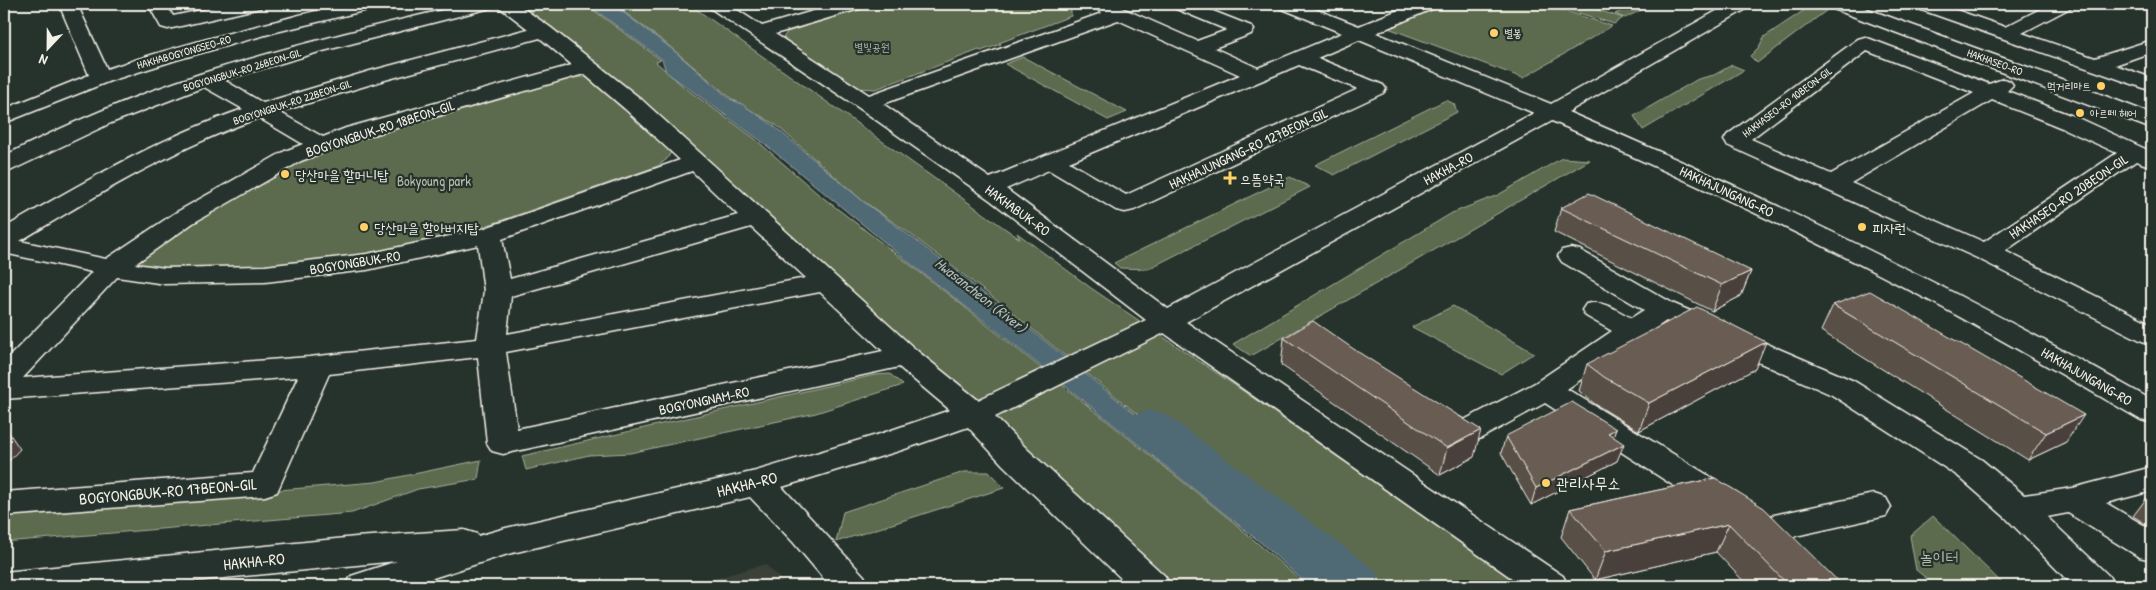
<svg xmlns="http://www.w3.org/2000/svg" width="2156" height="590" font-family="'Patrick Hand','Poor Story',sans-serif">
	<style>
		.built { fill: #3a3f38 }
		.green { fill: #5c6b4d; stroke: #a8ae9a }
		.water { fill: #506a75; stroke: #92a0a3 }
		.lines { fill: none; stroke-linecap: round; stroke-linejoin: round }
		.river { fill: #506a75; fill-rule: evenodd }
		.minor-casing { stroke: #f4f1e8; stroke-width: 3 }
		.minor { fill: #26332d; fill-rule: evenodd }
		.wall { fill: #594f47; stroke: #f4f1e8 }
		.shaded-wall { fill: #48403a; stroke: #f4f1e8 }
		.building { fill: #675c53; stroke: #f4f1e8 }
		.poi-dot { fill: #ffd166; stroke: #26332d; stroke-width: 2 }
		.labels { text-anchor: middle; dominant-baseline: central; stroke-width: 4.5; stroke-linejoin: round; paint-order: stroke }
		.far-poi-label { font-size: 11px; fill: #f4f1e8; stroke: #26332d; text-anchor: start }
		.far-park-label { font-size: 11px; fill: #b7bbaa; stroke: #26332d }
		.far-street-label { font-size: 11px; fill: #f4f1e8; stroke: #26332d }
		.street-label { font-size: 14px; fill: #f4f1e8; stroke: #26332d }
		.poi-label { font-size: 14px; fill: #f4f1e8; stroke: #26332d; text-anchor: start }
		.park-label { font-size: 14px; fill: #b7bbaa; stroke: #26332d }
		.water-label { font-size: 15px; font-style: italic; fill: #b2bbba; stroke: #26332d }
		.near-poi-label { font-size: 16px; fill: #f4f1e8; stroke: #26332d; text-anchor: start }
		.near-street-label { font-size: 16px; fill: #f4f1e8; stroke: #26332d }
		.near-park-label { font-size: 16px; fill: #b7bbaa; stroke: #26332d }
	</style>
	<rect width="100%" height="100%" fill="#26332d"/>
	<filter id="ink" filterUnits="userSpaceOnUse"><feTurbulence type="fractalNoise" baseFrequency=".02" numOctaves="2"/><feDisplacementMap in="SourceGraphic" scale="10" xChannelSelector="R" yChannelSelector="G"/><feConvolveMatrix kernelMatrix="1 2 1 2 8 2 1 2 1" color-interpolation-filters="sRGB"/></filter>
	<g filter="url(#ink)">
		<!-- built -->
		<path class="built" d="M765,564L787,586H684L707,581Z"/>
		<!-- green -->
		<path class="green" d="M516,4H585L661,60L656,62L685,88L754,138L817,193L957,301L1232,521L1307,586H1170L546,25Z
			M613,4H689L1000,225L1020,239L1017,233L1091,288L1246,393L1522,586H1354L1330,568L1293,534L1136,413L1000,303L909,233L863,201L776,125L732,99L663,41Z
			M878,4H1056L1071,10V16L999,43L1001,44L981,51L979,50L876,89L855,88L783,38L787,32Z
			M1447,4H1544L1612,26L1523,78L1388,28Z
			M1550,4H1579L1623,18L1614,24Z
			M1636,4H1663L1645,8L1625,18L1615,14Z
			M1806,9L1827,10L1757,63L1750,56L1759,47L1764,37Z
			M1023,57L1127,112L1108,120L1005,64Z
			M1732,65L1744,70L1643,130L1634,116L1698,79L1714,75Z
			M574,77H589L671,152L667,159L658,166L451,238L331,263L199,272L128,266L147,246L296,158L369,135Z
			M1446,100L1454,104L1457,112L1334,175L1315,165Z
			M1562,158L1590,160L1251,356L1233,344L1452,213L1498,195Z
			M1290,177L1310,187L1148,269L1120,268L1114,263Z
			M1453,306L1534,353L1501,374L1412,327Z
			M890,374L903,385L816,413L630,453L589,455L526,470L522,456L875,375Z
			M481,460L478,479L418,489L352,513L4,542V513L375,482Z
			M964,472H989L1004,488L836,542L843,512Z
			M1933,516L2005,586H1936L1916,570L1910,536Z"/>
		<!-- water -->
		<path class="water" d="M587,4H612L672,49L730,99L742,104L774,126L864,202L918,242L1026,326L1135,414L1291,535L1330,570L1352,586H1309L1260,542L987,323L906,260L761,141L666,72L662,59Z"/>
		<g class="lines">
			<!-- river -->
			<path class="river" d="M1150,410L1167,415L1375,570L1383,586H1316L1133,439L1126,427L1133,415Z"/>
			<!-- minor casing -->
			<g class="minor-casing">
				<path id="minor" d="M59,4H77L107,69C163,50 220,35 277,21C311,12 344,2 379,4L376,8L276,32L176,60L110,81L4,123V109L89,75Z
					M148,4H166L173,16L230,4H263L260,8L168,29L161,27Z
					M468,4H517L550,27L641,99L915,349L978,400L1146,320L990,200L859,108L710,8L707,4H728L762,26L837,4H865L862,8L775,34L869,95L1102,13L1094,6L1095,4H1113L1197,41L1227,30L1174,8L1171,4H1195L1251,26L1254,30L1251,34L1214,48L1258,68L1342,33L1280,8L1277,4H1302L1359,26L1413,4H1437L1434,8L1376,33L1551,104L1729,4H1751L1748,8L1568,112C1768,197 1963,293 2152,400V423L2141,420C2072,380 2004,341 1934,303C1810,237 1682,177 1552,121L1186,322L1563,576L1568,586H1523L1164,333L995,417L1027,449L1165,576L1170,586H1129L1003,465L968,427L902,450L782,487L864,576L869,586H830L793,542L750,497L508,554L408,586H346L351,576L397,561L143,586H4V572L356,537L464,530L477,534L478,536L506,528L756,471L880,434L950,410L899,367L503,454L492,451L487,443L478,357L329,374L277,492L265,496L4,516V492L253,473L298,377L4,399V362L92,272L4,253V228C81,184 158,138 243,109L204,87L111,123L12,170L4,172V156C67,124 133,96 200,74C288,46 378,25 468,4ZM498,6L528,29L370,71L263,103L224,80L319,52ZM1118,20L1240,75L990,178L883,104ZM540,38L572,65L346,128L323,137L279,112L385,80ZM1359,40L1534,113L1168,309L1006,189L1049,170L1116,210L1125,212L1134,210L1383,93L1386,89L1383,85L1317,58ZM1299,65L1358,89L1126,195L1069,162ZM584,74L625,109L680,160L482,229L367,254L265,266L165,268L135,264L193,223L301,161L362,138ZM259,118L303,144L285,151L175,213L106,259L20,241C97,195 174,148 259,118ZM692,171L738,215L510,279L502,239ZM751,227L806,278L507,334L511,296ZM478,245L484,291L477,339L309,357L23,378L117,277L165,284L265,282L367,270ZM820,292L883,351L517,429L506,352Z
					M1828,4H1854L2061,79L2152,114V129L1831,8Z
					M1913,4H1939L2005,27L2050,4H2073L2070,8L2022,33L2095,58L2152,40V52L2115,65L2152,78V91L1916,8Z
					M1865,37L1989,84L2003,79L2010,81L2013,85L2007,91L2078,118L2152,152V167L2136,161L2005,251L2152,324V344L2142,341L1977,258L1727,145L1724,140L1727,135L1858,39ZM1867,51L1974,93L1831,174L1751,139ZM1992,100L2062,128L2117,153L1984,242L1851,183Z
					M1571,248L1580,250L1674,304L1854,381L1982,460L2024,495L2073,488L2152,467V491L2106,503L2152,530V560L2139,557L2068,513L2047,517L2109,576L2114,586H2073L2006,518L1958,476L1832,395L1666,321L1567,389L1737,493L1742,502L1737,511L1725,514L1713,511L1545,403L1474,442C1456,447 1438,438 1428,422L1433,414C1446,411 1453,413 1464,420L1535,383L1612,331L1586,316L1582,310L1586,304C1604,300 1616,310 1631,318L1644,310L1562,262L1558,256L1562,250Z
					M1874,494L1886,498L1891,507L1886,516L1769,542L1757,538L1752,529L1757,520L1769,516Z"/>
			</g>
			<!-- minor -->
			<use href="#minor" class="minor"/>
		</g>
		<!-- wall -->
		<path class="wall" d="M1561,208L1751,271L1741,296L1712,311L1554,232Z
			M1833,305L2066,442L2028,460L1821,331Z
			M1284,338L1474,457L1440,475L1281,365Z
			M1587,364L1755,369L1639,431L1595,404L1579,391Z
			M1616,429L1613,436L1617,461L1531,505L1501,453L1506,436Z
			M1715,478L1843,586H1748L1716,552L1595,580L1561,537L1570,509Z
			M2152,494V528L2133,516L2149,495Z"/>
		<!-- shaded-wall -->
		<path class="shaded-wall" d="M1751,271L1741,296L1712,311L1722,285Z
			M1766,342L1755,369L1639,431L1649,403Z
			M2084,415L2066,442L2028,460L2046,433Z
			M5,427L20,449L4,466V428Z
			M1616,429L1610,446L1608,433Z
			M1481,430L1474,457L1440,475L1447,448Z
			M1624,444L1617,461L1531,505L1536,488Z
			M1729,524L1716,552L1595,580L1606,551Z"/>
		<!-- building -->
		<path class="building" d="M1589,193L1751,271L1722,285L1561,208Z
			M1870,291L2084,415L2046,433L1833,305Z
			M1697,307L1766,342L1649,403L1604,377L1587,364Z
			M1313,321L1355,350L1481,430L1447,448L1284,338Z
			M1572,402L1616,429L1608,433L1624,444L1536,488L1506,436Z
			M1715,478L1764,508L1843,586H1789L1729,524L1606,551L1570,509Z"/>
	</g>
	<!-- markers -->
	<g class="poi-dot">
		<circle cx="1494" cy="33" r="5"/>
		<circle cx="2101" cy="86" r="5"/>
		<circle cx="2080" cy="113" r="5"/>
		<circle cx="285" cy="174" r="5"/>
		<path d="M1227.5 170.5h5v5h5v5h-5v5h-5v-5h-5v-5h5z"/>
		<circle cx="364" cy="227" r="5"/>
		<circle cx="1862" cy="227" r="5"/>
		<circle cx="1546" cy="483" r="5"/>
	</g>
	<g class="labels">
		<!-- far-poi labels -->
		<g class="far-poi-label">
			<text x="1504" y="33">별봉</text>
			<text x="2091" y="86" text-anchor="end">먹거리마트</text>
			<text x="2090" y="113">아르떼 헤어</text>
		</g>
		<!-- far-park labels -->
		<g class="far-park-label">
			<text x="872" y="47">별빛공원</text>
		</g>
		<!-- far-street labels -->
		<g class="far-street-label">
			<text transform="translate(184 52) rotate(-16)">HAKHABOGYONGSEO-RO</text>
			<text transform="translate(1995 62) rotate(20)">HAKHASEO-RO</text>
			<text transform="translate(242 70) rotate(-17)">BOGYONGBUK-RO 26BEON-GIL</text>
			<text transform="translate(292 102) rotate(-18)">BOGYONGBUK-RO 22BEON-GIL</text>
			<text transform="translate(1787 102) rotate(-37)">HAKHASEO-RO 10BEON-GIL</text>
		</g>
		<!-- street labels -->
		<g class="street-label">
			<text transform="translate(380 128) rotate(-18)">BOGYONGBUK-RO 18BEON-GIL</text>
			<text transform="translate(1248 148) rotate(-25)">HAKHAJUNGANG-RO 127BEON-GIL</text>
			<text transform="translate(1448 168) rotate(-28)">HAKHA-RO</text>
			<text transform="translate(1727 191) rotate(25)">HAKHAJUNGANG-RO</text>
			<text transform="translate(2068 196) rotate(-34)">HAKHASEO-RO 20BEON-GIL</text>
			<text transform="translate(1018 210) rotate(36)">HAKHABUK-RO</text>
			<text transform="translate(355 262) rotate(-9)">BOGYONGBUK-RO</text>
			<text transform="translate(2087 376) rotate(30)">HAKHAJUNGANG-RO</text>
			<text transform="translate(704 400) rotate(-12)">BOGYONGNAM-RO</text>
		</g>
		<!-- poi labels -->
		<g class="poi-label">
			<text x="295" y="174">당산마을 할머니탑</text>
			<text x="1240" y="178">으뜸약국</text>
			<text x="374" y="227">당산마을 할아버지탑</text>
			<text x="1872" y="227">피자런</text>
		</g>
		<!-- park labels -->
		<g class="park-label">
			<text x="434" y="180">Bokyoung park</text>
		</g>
		<!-- water labels -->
		<g class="water-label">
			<text transform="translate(981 295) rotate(38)">Hwasancheon (River)</text>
		</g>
		<!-- near-poi labels -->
		<g class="near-poi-label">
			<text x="1556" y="483">관리사무소</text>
		</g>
		<!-- near-street labels -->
		<g class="near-street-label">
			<text transform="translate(747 484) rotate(-14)">HAKHA-RO</text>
			<text transform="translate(168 491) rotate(-5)">BOGYONGBUK-RO 17BEON-GIL</text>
			<text transform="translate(254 561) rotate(-6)">HAKHA-RO</text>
		</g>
		<!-- near-park labels -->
		<g class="near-park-label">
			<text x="1939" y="557">놀이터</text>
		</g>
	</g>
	<!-- margin -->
	<rect width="2156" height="590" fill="none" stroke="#26332d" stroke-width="20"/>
	<rect x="10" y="10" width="2136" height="570" fill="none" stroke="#f4f1e8" stroke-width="2" filter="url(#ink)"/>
	<!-- north arrow -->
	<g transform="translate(48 48) rotate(202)" stroke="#26332d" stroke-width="4" paint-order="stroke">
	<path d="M0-4L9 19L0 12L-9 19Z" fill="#f4f1e8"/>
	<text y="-8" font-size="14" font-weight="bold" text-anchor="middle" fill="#f4f1e8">N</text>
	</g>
</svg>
